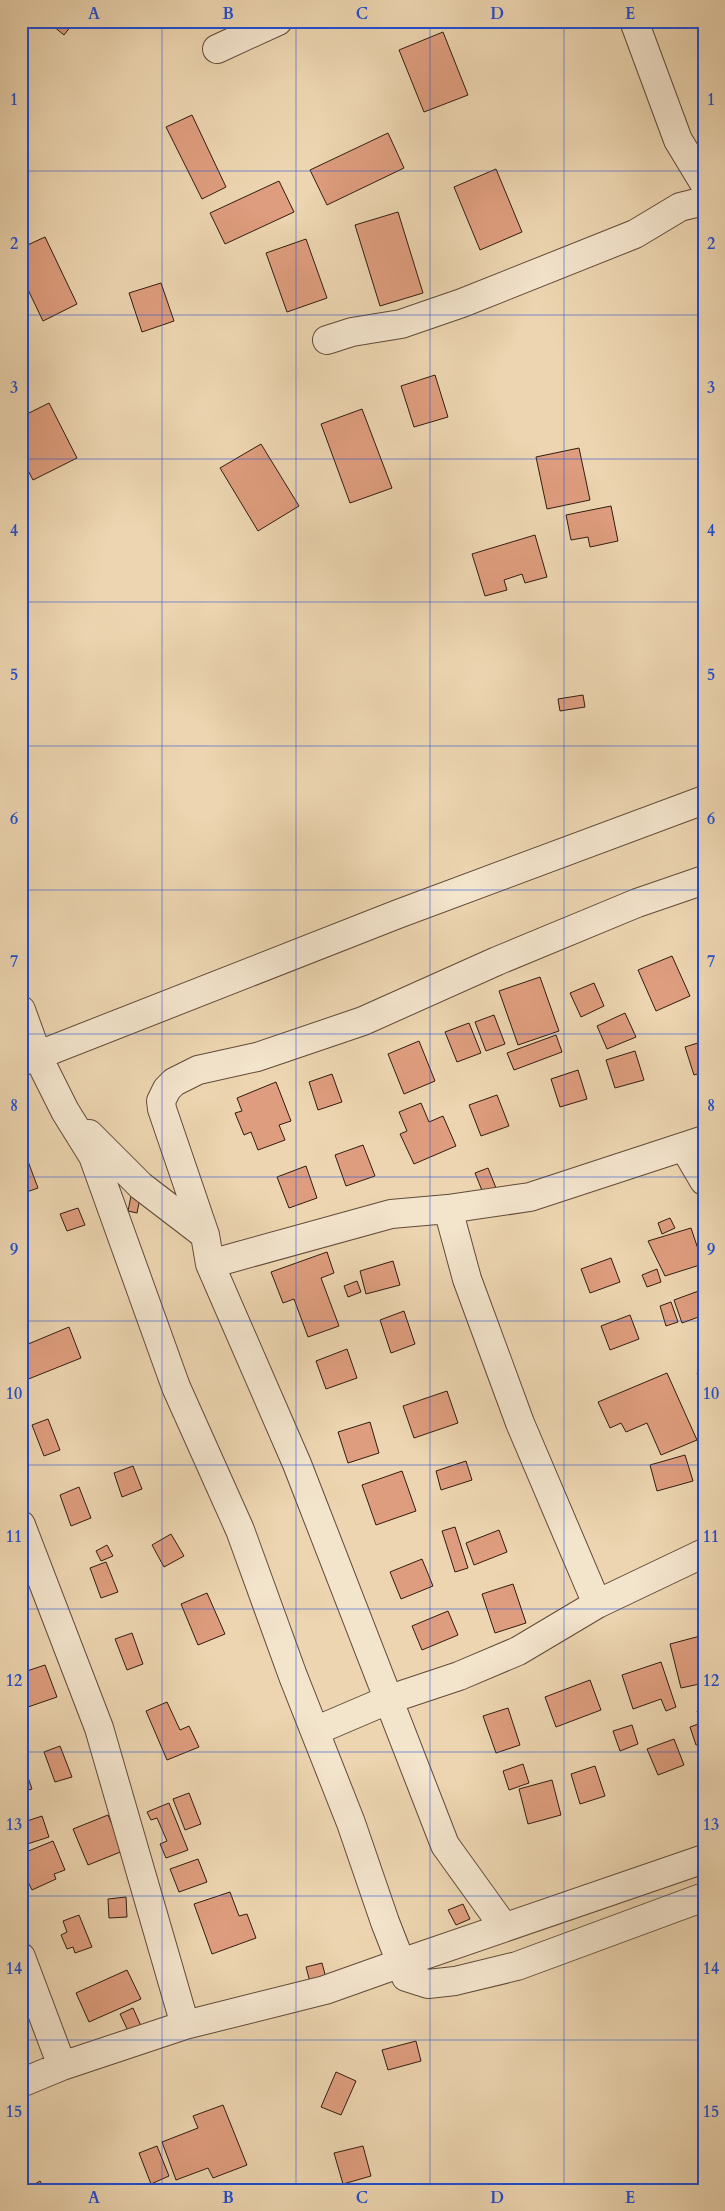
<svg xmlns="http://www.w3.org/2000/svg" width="725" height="2211" font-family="Cardo,serif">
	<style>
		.building { fill: #de9d7e; stroke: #331c10 }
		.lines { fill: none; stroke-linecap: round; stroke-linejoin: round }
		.minor-casing { stroke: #614a38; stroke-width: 30 }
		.minor { stroke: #f3e4cc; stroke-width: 28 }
		.grid { fill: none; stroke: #1d4ed8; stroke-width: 1; stroke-opacity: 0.55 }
		.neatline { fill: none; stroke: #1d4ed8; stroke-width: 2 }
		.grid-label { font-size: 16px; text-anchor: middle; font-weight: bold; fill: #1d4ed8 }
	</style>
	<rect width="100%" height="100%" fill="#ecd5b0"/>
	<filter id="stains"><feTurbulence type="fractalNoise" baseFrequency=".004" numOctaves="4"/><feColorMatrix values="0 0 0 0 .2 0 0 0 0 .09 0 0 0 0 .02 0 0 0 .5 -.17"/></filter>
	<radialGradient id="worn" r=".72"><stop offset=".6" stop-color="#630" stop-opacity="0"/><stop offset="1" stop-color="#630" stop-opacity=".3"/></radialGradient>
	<!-- building -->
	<path class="building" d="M47,21H75L64,35Z
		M443,32L468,95L424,112L399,50Z
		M192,115L226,187L202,199L166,127Z
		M388,133L404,168L327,205L310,170Z
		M496,169L522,232L480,250L454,187Z
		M279,181L294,212L225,244L210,213Z
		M398,212L423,293L380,306L355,225Z
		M45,237L77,304L43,321L21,275V248Z
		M306,239L327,298L287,312L266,253Z
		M161,283L174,321L142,332L129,293Z
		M435,375L448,417L414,427L401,386Z
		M49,403L77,458L33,480L21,457V417Z
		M362,409L392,488L350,503L321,424Z
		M261,444L299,506L258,531L220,468Z
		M579,448L590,500L547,509L536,457Z
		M611,506L618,541L590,547L588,537L571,540L566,515Z
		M535,535L547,577L525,583L522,574L504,580L507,590L485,596L472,554Z
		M583,695L585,707L560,711L558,699Z
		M672,956L690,996L656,1011L638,970Z
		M540,977L559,1031L518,1045L499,991Z
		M594,983L604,1006L581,1017L570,993Z
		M625,1013L636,1037L607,1049L597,1026Z
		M494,1015L505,1044L486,1051L475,1022Z
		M469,1023L481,1053L457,1062L445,1032Z
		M556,1035L562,1052L514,1070L507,1053Z
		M419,1041L435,1081L404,1094L388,1054Z
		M704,1041V1072L694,1075L685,1047Z
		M635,1051L644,1080L615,1088L606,1060Z
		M578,1070L587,1099L560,1107L551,1079Z
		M332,1074L342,1102L318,1110L309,1082Z
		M276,1082L291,1121L279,1125L285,1140L258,1150L251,1132L244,1135L235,1113L242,1111L237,1098Z
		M497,1095L509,1126L481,1136L469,1105Z
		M421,1103L429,1122L443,1116L456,1146L414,1164L400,1134L407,1131L399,1112Z
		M363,1145L375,1176L346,1186L335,1155Z
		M23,1148L38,1188L21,1194V1149Z
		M306,1166L317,1198L289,1208L277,1177Z
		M488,1168L496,1188L483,1193L475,1173Z
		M131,1196L140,1198L137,1213L128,1211Z
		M78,1208L85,1225L67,1231L60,1214Z
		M670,1218L675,1228L662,1234L658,1223Z
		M691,1228L703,1264L665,1276L648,1241Z
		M327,1252L334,1273L321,1278L339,1326L308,1337L294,1299L283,1303L271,1272Z
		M611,1258L620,1282L590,1293L581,1269Z
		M393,1261L400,1285L366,1294L360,1271Z
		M657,1269L661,1282L647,1287L642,1275Z
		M357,1281L361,1292L348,1297L344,1286Z
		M704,1289V1315L682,1323L674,1300Z
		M671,1302L678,1322L666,1326L660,1306Z
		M404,1311L415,1344L391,1353L380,1320Z
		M630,1315L639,1339L610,1350L601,1326Z
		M69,1327L81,1358L21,1382V1347Z
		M347,1349L357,1378L326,1389L316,1361Z
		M704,1370V1389L697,1373Z
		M667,1373L697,1440L661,1455L647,1423L626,1432L621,1423L610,1428L598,1402Z
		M447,1391L458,1423L414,1438L403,1406Z
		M48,1419L60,1450L44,1456L32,1425Z
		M370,1422L379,1453L348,1463L338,1432Z
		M685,1455L693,1481L657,1491L650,1465Z
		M466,1461L472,1480L441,1490L436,1471Z
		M133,1466L142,1489L122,1497L114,1473Z
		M402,1471L416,1511L376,1525L362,1485Z
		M79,1487L91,1518L71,1526L60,1495Z
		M455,1527L468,1568L455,1572L442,1531Z
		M499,1530L507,1552L474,1565L466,1543Z
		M171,1534L184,1556L164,1567L152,1545Z
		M107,1545L113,1556L101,1561L96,1551Z
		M422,1559L433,1586L401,1599L390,1572Z
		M106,1562L118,1592L101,1598L90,1568Z
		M513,1584L526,1623L495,1633L482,1594Z
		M207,1593L225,1634L198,1645L181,1604Z
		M448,1611L458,1635L422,1650L412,1626Z
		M132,1633L143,1664L127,1670L115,1639Z
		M704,1635V1683L681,1688L670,1644Z
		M661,1662L676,1707L666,1711L661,1699L633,1709L622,1675Z
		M45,1665L57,1697L28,1707L21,1689V1673Z
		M590,1680L601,1710L556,1727L545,1697Z
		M167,1702L180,1730L189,1726L199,1747L167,1760L146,1711Z
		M508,1708L520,1745L496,1753L483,1716Z
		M697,1711H704V1743L696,1745L690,1727L701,1723Z
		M632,1725L638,1744L620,1751L613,1731Z
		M674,1739L684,1765L658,1775L647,1749Z
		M60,1746L72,1777L55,1782L44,1752Z
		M523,1764L529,1783L509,1790L503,1771Z
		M21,1766H24L32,1789L21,1792Z
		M595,1766L605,1796L580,1804L571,1774Z
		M552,1780L561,1815L528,1824L519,1789Z
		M189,1793L201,1824L185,1830L173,1799Z
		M169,1803L188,1850L166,1858L160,1844L167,1841L157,1818L151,1820L147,1812Z
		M108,1815L123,1851L88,1865L73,1829Z
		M42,1816L49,1837L21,1846V1823Z
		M53,1841L65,1870L54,1874L56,1879L32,1890L21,1868V1854Z
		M198,1859L207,1882L179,1892L170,1869Z
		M230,1892L239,1916L247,1914L256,1938L212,1954L194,1904Z
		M126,1897L127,1917L109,1918L108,1899Z
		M463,1904L470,1919L456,1925L448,1910Z
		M79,1915L92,1947L75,1953L73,1947L67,1949L61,1935L67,1932L63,1921Z
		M322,1963L326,1978L310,1982L306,1967Z
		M127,1970L141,1999L89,2022L76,1993Z
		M133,2008L141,2026L128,2031L120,2014Z
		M416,2041L421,2061L388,2070L382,2050Z
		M336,2072L356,2081L341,2115L321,2107Z
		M223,2105L247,2165L213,2178L208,2168L176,2180L162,2142L198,2128L193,2116Z
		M157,2146L169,2176L151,2184L139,2153Z
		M363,2146L371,2176L343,2184L334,2153Z
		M40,2181L45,2190H25Z"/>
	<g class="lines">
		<!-- minor casing -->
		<g class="minor-casing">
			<path id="minor" d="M634,21L678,140L704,183
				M217,49L278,21
				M327,340L352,332L401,324L462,303L635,234L680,207L704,201
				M21,1010L38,1057L65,1111L93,1156L176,1387L240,1530L293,1676L351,1823L385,1922L401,1963L704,1859
				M21,1062L398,914L704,800
				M89,1134L141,1186L205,1235L210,1264L297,1464L445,1845L504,1927
				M684,1147L704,1181
				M448,1209L467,1279L520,1423L597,1604
				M205,1235L162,1109L161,1101L167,1089L174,1082L198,1070L257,1057L363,1021L497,961L637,903L704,880
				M210,1264L391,1214L448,1209L530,1197L704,1140
				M21,1525L99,1728L185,2025
				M315,1731L390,1699L459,1676L518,1651L597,1604L704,1553
				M21,1957L62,2066
				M21,2083L62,2066L185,2025L325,1990L401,1963L406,1977L428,1984L455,1981L517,1966L704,1897"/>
		</g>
		<!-- minor -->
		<use href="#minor" class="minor"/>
	</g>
	<!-- grid -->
	<path class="grid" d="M162,21V2190M296,21V2190M430,21V2190M564,21V2190M21,171H704M21,315H704M21,459H704M21,602H704M21,746H704M21,890H704M21,1034H704M21,1177H704M21,1321H704M21,1465H704M21,1609H704M21,1752H704M21,1896H704M21,2040H704"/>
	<!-- margin -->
	<rect width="725" height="2211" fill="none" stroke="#ecd5b0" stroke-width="55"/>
	<rect x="28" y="28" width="670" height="2156" class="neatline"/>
	<g class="grid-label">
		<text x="94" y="19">A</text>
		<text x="228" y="19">B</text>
		<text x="362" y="19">C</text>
		<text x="497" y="19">D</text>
		<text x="630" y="19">E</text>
		<text x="14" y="105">1</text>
		<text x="711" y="105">1</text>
		<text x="14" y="249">2</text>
		<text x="711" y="249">2</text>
		<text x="14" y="393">3</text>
		<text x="711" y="393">3</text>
		<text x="14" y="536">4</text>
		<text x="711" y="536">4</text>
		<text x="14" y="680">5</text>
		<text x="711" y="680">5</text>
		<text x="14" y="824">6</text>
		<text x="711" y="824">6</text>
		<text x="14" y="967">7</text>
		<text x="711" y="967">7</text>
		<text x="14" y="1111">8</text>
		<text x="711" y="1111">8</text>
		<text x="14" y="1255">9</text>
		<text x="711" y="1255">9</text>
		<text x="14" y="1399">10</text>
		<text x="711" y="1399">10</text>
		<text x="14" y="1542">11</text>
		<text x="711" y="1542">11</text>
		<text x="14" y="1686">12</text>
		<text x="711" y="1686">12</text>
		<text x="14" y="1830">13</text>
		<text x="711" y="1830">13</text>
		<text x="14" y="1974">14</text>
		<text x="711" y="1974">14</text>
		<text x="14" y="2117">15</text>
		<text x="711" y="2117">15</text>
		<text x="94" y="2203">A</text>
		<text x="228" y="2203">B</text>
		<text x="362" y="2203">C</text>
		<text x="497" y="2203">D</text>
		<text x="630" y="2203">E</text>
	</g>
	<rect width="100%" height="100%" filter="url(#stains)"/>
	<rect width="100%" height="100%" fill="url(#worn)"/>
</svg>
